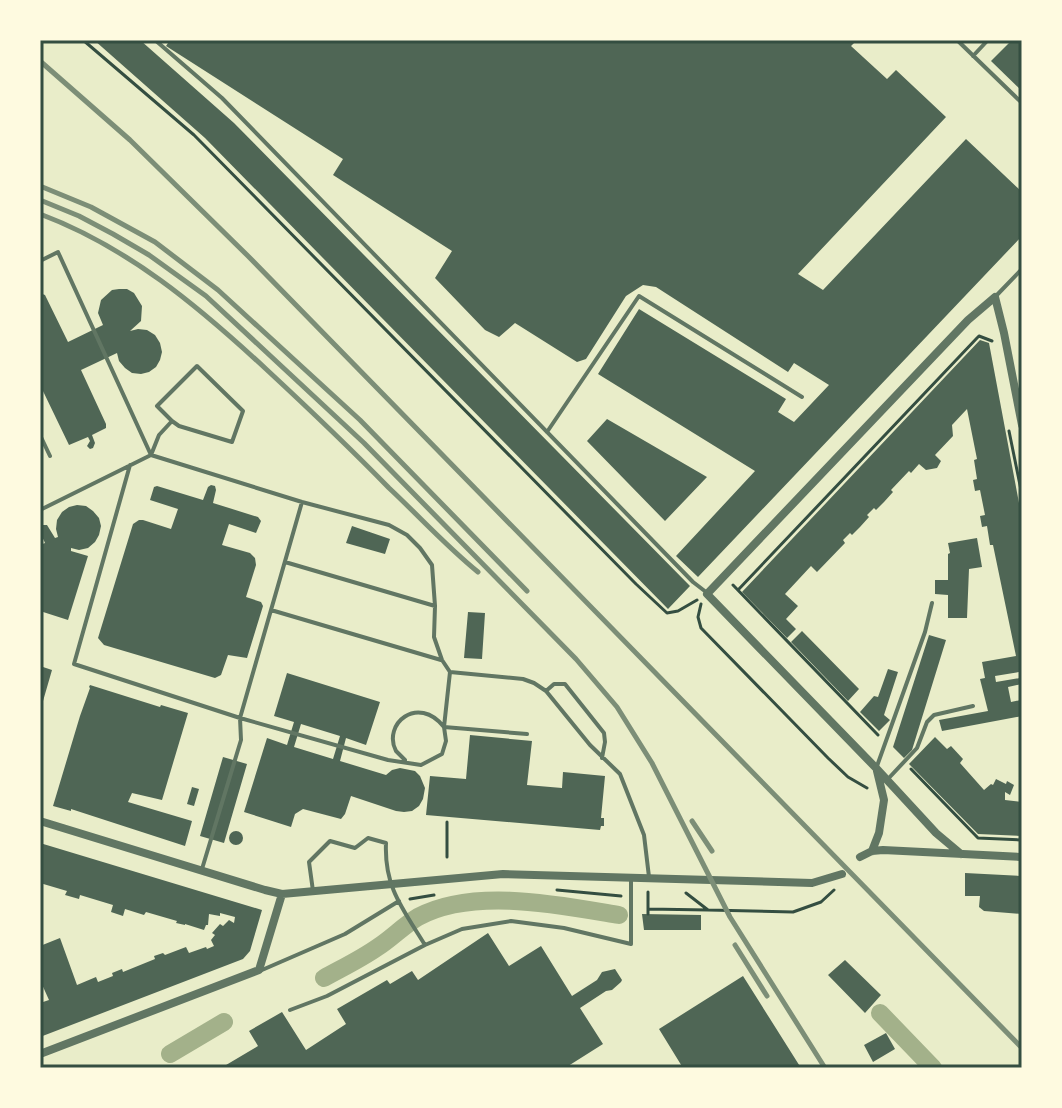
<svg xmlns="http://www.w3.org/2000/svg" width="1062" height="1108" font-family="'Work Sans',sans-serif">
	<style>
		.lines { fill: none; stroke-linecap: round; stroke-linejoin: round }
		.canal { stroke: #a3b18a; stroke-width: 18 }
		.building { fill: #4f6655; fill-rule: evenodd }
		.path { stroke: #344e41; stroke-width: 3 }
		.service { stroke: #617663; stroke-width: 4 }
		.minor { stroke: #617663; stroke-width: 8 }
		.rail { stroke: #7c8e77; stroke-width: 5 }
		.neatline { fill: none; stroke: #344e41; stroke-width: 3 }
	</style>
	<rect width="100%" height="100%" fill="#e9edc9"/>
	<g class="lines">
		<!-- canal -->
		<path class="canal" d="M324,978C342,968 361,959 378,947C392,938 403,926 418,917C473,887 560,905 619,915
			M880,1013L933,1068
			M170,1054L224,1022"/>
	</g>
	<!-- building -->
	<path class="building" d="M94,40H140L234,123L690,586L668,609L205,138Z
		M170,40H857L851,46L887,79L896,70L946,117L798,274L823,290L966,139L1022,192V236L698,577L676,556L755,471L598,374L639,309L786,399L778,412L794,422L829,385L794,363L788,372L656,287L643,285L626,296L586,359L577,362L515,323L499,337L485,330L435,278L452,251L333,175L343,159L166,46Z
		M1012,40H1022V91L991,61Z
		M119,289H127L134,293L142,306L141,321L130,331L138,329L147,330L155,335L160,343L162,352L160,360L156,367L149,372L141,374L132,373L125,368L119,361L117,353L81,370L106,424V428L92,435L95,443L93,448L90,449L87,446L90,441L88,437L69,445L42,389L40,390V293L45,295L68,342L103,325L98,313L101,300L112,290Z
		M980,340L989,343L1022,519V684L1008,687L1011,702L1021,700L1022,716L942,731L939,720L988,711L980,679L985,678L982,662L1016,656L993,545H990L987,526L982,527L980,516L985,515L980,490L975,491L973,480L977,479L974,460L977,459L967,409L952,425L953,436L935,455L941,461L937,468L926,470L919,464L911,473L909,471L891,490L893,492L884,502L876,510L874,508L867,515L869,517L860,527L852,535L850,533L843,540L845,543L817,572L811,566L785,594L798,606L786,619L796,629L787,638L742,592ZM1019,672L1020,678L996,682L995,676Z
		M607,419L707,477L665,521L587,441Z
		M211,485L215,486L216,490L213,503L258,517L261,521L256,533L229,524L222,545L250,553L255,558L256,565L246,597L261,602L263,606L247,658L228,655L221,675L215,678L104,645L98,638L133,524L139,520H143L171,529L178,509L150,500L154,487L157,486L203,500L208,487Z
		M77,505L86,506L93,511L99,518L101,526L99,535L95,542L88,548L79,550L71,548V551L88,556L68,620L40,611V589L42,581H40V545L45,543L40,532V528L42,525H47L55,538L58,537L56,529L57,520L62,512L69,507Z
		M352,526L390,539L385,554L346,543Z
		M977,538L982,567L969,569L967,618H948V595L935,594V580H948V554L950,553L948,543Z
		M468,612L485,613L482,659L464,658Z
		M802,631L859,689L848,701L791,642Z
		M929,635L946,640L912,750L904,758L893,747Z
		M40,666L52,670L41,708H40Z
		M888,669L898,672L884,715L890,720L879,731L860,712L874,696L878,697Z
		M287,673L380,702L366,745L346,738L340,761L386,775L392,770L400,768L415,771L420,776L425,788L423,799L419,806L412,811L404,812L396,811L351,796L345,814L341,819L303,809L295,814L291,827L244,812L267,738L287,745L294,722L274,716ZM301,724L340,736L333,759L294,747Z
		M90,685L160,707L161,705L188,713L162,800L132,793L128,802L192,821L185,846L71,809V811L53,806L80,716L90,688L89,687Z
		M470,735L532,741L527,785L562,788L563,772L605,776L601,818H604V826H601L600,830L426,815L430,776L466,779Z
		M935,737L947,749L951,746L963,759L960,763L984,790L991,784L993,785L996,779L1006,784L1007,781L1014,785L1010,795L1005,792V800L1022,802V836L978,834L909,764Z
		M223,757L247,764L224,843L200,836Z
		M192,787L199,789L194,806L187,804Z
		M229 838a7 7 0 1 1 14 0a7 7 0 1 1-14 0Z
		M40,843L262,910L250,951L243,959L40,1037V1003L49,1000L40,980V946L60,938L77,985L96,977L98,982L113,976L112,973L122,969L123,972L155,959L154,956L163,953L165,955L186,947L189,953L206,947L207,949L214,946L211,940L215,935L212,933L220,924L223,926L229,920L234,923L235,917L220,913V916L209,914L208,925H206L204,930L185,924V925L176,923L177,921L146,912L144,915L125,909L123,916L111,912L113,905L80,895L79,899L65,895L67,891L40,883Z
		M965,873L1022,876V914L984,911L979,907L980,896H965Z
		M642,914L701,915V930H644Z
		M488,933L509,966L541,946L572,996L597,980L602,972L615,969L622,980L621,982L612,990L606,991L580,1008L603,1044L565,1068H221L258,1046L249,1031L282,1012L306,1050L346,1024L337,1009L387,980L390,984L412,971L418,980Z
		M845,960L881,995L865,1013L828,975Z
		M743,976L801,1068H683L659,1029Z
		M886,1033L895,1049L873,1062L864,1045Z"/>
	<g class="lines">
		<!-- path -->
		<path class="path" d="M83,40L194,135L636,584L667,613L678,611L697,600
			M1009,431L1022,495
			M733,585L878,735
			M738,590L977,338L979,336L992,341
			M701,604L698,617L701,628L828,758L848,777L867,788
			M911,769L978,838L1022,840
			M447,857V822
			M557,890L621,896
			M648,892V914
			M686,893L708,910L793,912L821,902L834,890
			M410,899L434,895
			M648,909L708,910"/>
		<!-- service -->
		<path class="service" d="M155,40L222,98L693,582L706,592
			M957,40L1022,103
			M973,56L988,40
			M40,261L58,252L151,455L302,502L389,525L407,535L420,548L432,565L435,606L434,637L442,660L450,672L523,679L534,683L546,691L590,745L620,774L644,835L649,877
			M995,297L1022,269
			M547,432L639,296L802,397
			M40,435L50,456
			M130,465L74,664L240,718L388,760L421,765L442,754L446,741L444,727L450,672
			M40,510L151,455L159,435L172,421L157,406L197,366L243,411L232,442L179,426L172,421
			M285,562L435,606
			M271,610L441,660
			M546,691L554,684H565L604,733L605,742L602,758
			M405,760C404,759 397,752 396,751C382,724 418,694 444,727L527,734
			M877,766L925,632L932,603
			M887,780L917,748L927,722L934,715L973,706
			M202,869L241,740L240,718L302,502
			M425,945L462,929L511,921L564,928L631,944V879
			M262,970L345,934L399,901
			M290,1010L327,996L425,945C403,909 384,887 386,843L368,838L355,848L330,841L309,862L313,891"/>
		<!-- minor -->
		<path class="minor" d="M40,821L265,890L282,894L503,874L812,883L842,874
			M872,851L879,833L884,800L877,771
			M961,854L936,833L876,768L707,594L968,320L995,297L1004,333L1022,425
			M860,857L872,851L883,850L1022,857
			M40,1054L259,970L282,894"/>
		<!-- rail -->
		<path class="rail" d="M40,61L130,140L248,256L1022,1048
			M40,186L91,207L155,242L218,290L360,420L527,591
			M40,200L79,216L113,234L149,255L206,296L364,443L576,659L617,707L652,763L730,917L825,1068
			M40,214C128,247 198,306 266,369C308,408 349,447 389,488C419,516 446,546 478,572
			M692,821L712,851
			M735,945L767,996"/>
	</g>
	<!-- border -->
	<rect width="1062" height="1108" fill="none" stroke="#fefae0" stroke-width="84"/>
	<rect x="42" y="42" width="978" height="1024" class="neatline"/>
</svg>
